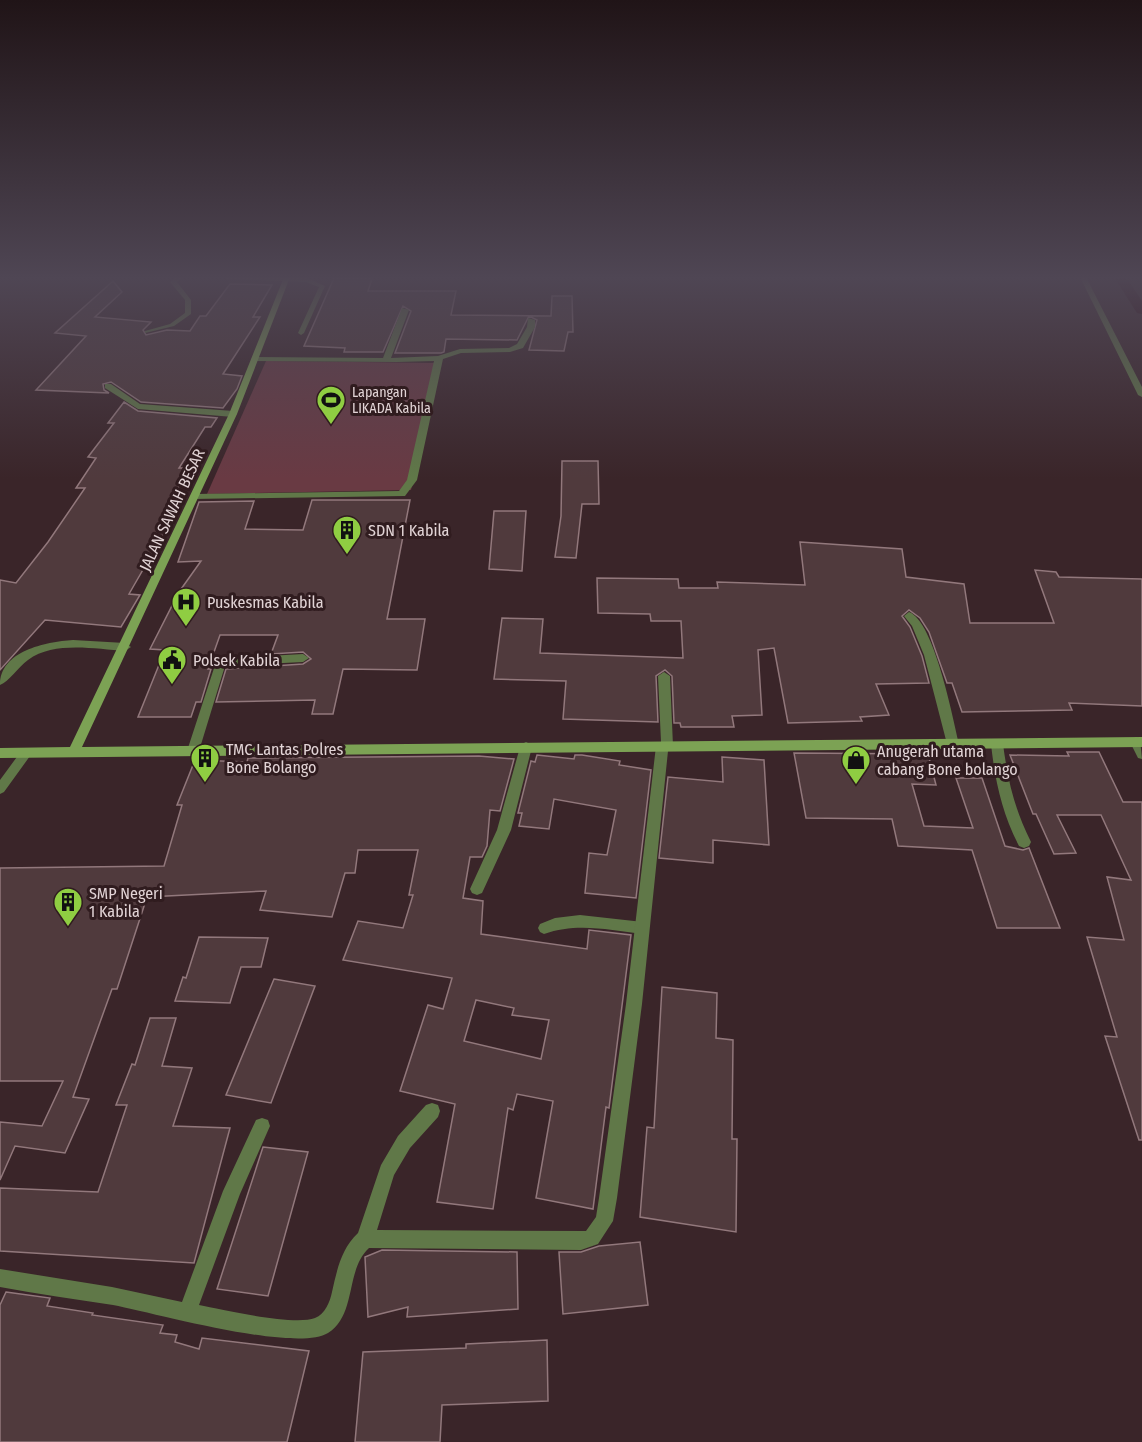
<svg xmlns="http://www.w3.org/2000/svg" width="1142" height="1442" font-family="'Fira Sans Condensed',sans-serif">
	<style>
		.green { fill: #693a43 }
		.lines { fill: none; stroke-linecap: round; stroke-linejoin: round }
		.canal { fill: #29030d; fill-rule: evenodd }
		.building { fill: #503a3d; stroke: #92787c; stroke-width: 1.5; fill-rule: evenodd }
		.service { fill: #607848; fill-rule: evenodd }
		.minor { fill: #607848; fill-rule: evenodd }
		.secondary { fill: #7ca254; fill-rule: evenodd }
		.labels { text-anchor: middle; dominant-baseline: central; stroke-width: 6; stroke-linejoin: round; paint-order: stroke }
		.far-poi-label { font-size: 14px; fill: #e2d4d6; stroke: #301c1f; text-anchor: start }
		.street-label { font-size: 16px; fill: #e2d4d6; stroke: #301c1f }
		.poi-label { font-size: 16px; fill: #e2d4d6; stroke: #301c1f; text-anchor: start }
	</style>
	<rect width="100%" height="100%" fill="#3a2529"/>
	<!-- green -->
	<path class="green" d="M266,361L440,363L411,490L207,494Z"/>
	<g class="lines">
		<!-- canal -->
		<path class="canal" d="M1114,277H1126L1142,301V314L1137,313Z"/>
	</g>
	<!-- building -->
	<path class="building" d="M334,278L372,279L368,291H456L451,315L551,316L552,296H572L573,332H568L564,351L529,350L537,320L529,316L517,340L446,339L444,352L441,353H395L411,311L403,306L383,352H344L345,348L304,346Z
		M113,281L122,292L95,317L151,322L143,330L146,335L167,330L190,331L200,316H206L230,284L272,285L253,317H260L223,374L242,376L237,389L223,408L141,402L111,382L103,384L104,390L109,393L36,390L86,336L55,333Z
		M124,402L138,411L217,418L211,427H205L179,468H189L173,497H178L175,503L182,502L129,594L140,595L121,627L45,620L0,670V580L16,583L48,542L85,488H76L96,458L88,457L114,423H108Z
		M562,461H598L599,504H582L576,558L555,557L561,516Z
		M312,500H410L387,619H425L417,670L343,669L333,714H312L315,700L216,702L226,669L303,664L311,659L303,652L271,654L278,635H220L208,669H211L201,702H196L191,717H138L165,650L150,649L179,592L201,561L178,562L199,502L254,501L245,529L303,530Z
		M494,511H526L522,571L489,569Z
		M800,542L902,549L906,577L964,584L970,623H1054L1035,570L1056,572L1059,577L1142,579V706L1069,703L1072,710L962,712L952,683H947L929,632L920,618L909,610L902,616L910,627L922,656L929,683L876,684L889,715L860,717L862,721L788,723L774,648L758,650L762,715L732,716L734,727H681L680,723H674L672,676L665,670L656,676L658,722L563,719L566,681L494,679L502,618L543,619L540,653L683,658L681,621H651L650,614L598,613L597,578L678,579L679,588H718L717,582L805,585Z
		M1067,752H1099L1123,802H1142V1140H1139L1105,1036L1117,1037L1087,937L1124,940L1107,877L1131,880L1101,815H1057L1076,853L1054,854L1036,814H1033L1010,755L1069,756Z
		M794,753L928,754L936,785L912,784L924,826L973,828L956,778H982L1005,846L1023,850L1029,848L1060,928H997L972,850L898,846L892,819L806,818Z
		M537,755L574,759L575,755H582L620,761L619,765L651,770L636,898L585,893L589,853L607,855L616,810L554,799L549,829L519,826L522,813H518L531,761L535,762Z
		M479,756L514,759L500,811L490,810L487,846L482,857H470L463,898L483,901L481,934L587,949L589,930L631,935L609,1108L606,1107L593,1209L536,1198L553,1101L517,1094L513,1110L508,1108L493,1209L437,1202L455,1104L400,1091L428,1005L443,1009L452,978L343,960L358,921L403,928L413,895H409L418,850H358L355,873H345L332,917L260,910L266,891L147,897L117,989H112L73,1097L89,1099L65,1153L15,1146L0,1180V1122L42,1126L63,1081H0V868L164,866L182,805H177L195,760L247,762L248,758ZM476,1000L514,1008L512,1015L549,1020L541,1059L464,1041Z
		M722,757L764,760L769,845L713,840V863L659,858L668,777L723,782Z
		M199,937L268,938L261,967H241L230,1003L175,1001L183,977L186,978Z
		M274,979L315,986L271,1103L226,1095Z
		M662,987L717,993L716,1038L733,1040L732,1139H737L736,1232L640,1217L647,1127L654,1128Z
		M150,1018H176L162,1066L192,1068L173,1126L230,1128L194,1263L0,1251V1188L98,1192L127,1105H116L132,1064L135,1065Z
		M263,1147L308,1152L268,1296L217,1289Z
		M640,1242L648,1305L563,1314L559,1252H581L599,1246Z
		M382,1250L517,1252L518,1309L407,1317L408,1307L368,1317L365,1257Z
		M6,1292L50,1298L47,1306L93,1313L92,1315L163,1325L160,1333L177,1335L175,1342L199,1349L202,1338L309,1351L287,1442H0V1305Z
		M547,1340L548,1401L442,1405L440,1442H355L363,1352L466,1348V1344Z"/>
	<g class="lines">
		<!-- service -->
		<path class="service" d="M177,277H184L177,282L191,300V314L174,326L145,333V331L170,324L185,313V300L170,282Z
			M223,277L307,278L325,286L304,333L301,335L298,333L319,287L306,282L226,279Z
			M26,749L30,750L31,753L30,756L4,792L0,794V780L22,750Z
			M580,915L643,922L647,924L649,928L647,932L643,934C609,930 577,922 544,934L540,932L538,928L540,924L555,918Z"/>
		<!-- minor -->
		<path class="minor" d="M1080,277H1086L1142,387V397L1138,395Z
			M402,308L409,310L391,358L438,356L460,349L509,348L517,344L527,327L528,318L535,320V327L523,348L510,352L461,353L443,359L417,480L405,496L192,499L190,497L195,494L399,491L407,480L434,361L397,362L255,361L251,359L255,357L383,358Z
			M105,384H111L140,404L233,411L237,414L233,417L138,409L105,388Z
			M909,612C934,621 953,718 959,744L957,747H949L947,744L924,655L912,626L904,616Z
			M73,640L125,643L131,647L125,651C94,649 54,641 28,660C18,667 9,682 0,685C0,651 45,642 73,640Z
			M303,654L309,658L303,662L225,666L199,751L197,754H189L187,751L217,659Z
			M664,672L670,676L673,746L668,751L642,1004L617,1198L613,1221L598,1244L581,1250L369,1248C345,1270 357,1315 328,1333C296,1353 155,1313 113,1305C75,1299 38,1294 0,1287V1269L112,1287L182,1302L223,1191L256,1120L262,1118L268,1120L270,1126L240,1194L199,1305C224,1310 294,1326 315,1318C325,1314 330,1302 332,1292C337,1270 341,1249 358,1233L381,1165L398,1136L426,1105L432,1103L438,1105L440,1111L438,1117L410,1148L394,1175L377,1230L586,1231L596,1217L599,1198L626,1004L656,746L661,742L658,676Z
			M1136,737L1140,739L1142,759L1138,758L1130,742L1132,739Z
			M997,739L1001,741L1003,744C1008,781 1014,808 1031,842L1029,846L1024,848L1019,846C1002,813 995,781 991,744L993,741Z
			M526,742L530,744L532,747L511,830L482,893L477,895L472,893L470,889L497,830L520,747L522,744Z"/>
		<!-- secondary -->
		<path class="secondary" d="M284,277H290L237,414L82,747L1142,737V747L0,758V748L70,747L229,414Z"/>
	</g>
	<!-- sky -->
	<linearGradient id="sky" x2="0" y2="1"><stop stop-color="#201417"/><stop offset="0.58" stop-color="#4f4654"/><stop offset="1" stop-color="#4f4654" stop-opacity="0"/></linearGradient>
	<rect width="1142" height="479" fill="url(#sky)"/>
	<!-- icons -->
	<defs>
		<g id="stadium-pin" transform="scale(1.5)"><path d="M0 17L-7.5 6A9.5 9.5 0 1 1 7.5 6Z" fill="#8fcd42" stroke="#301c1f"/><path d="M0-5a6.5 5 0 1 0 0 10a6.5 5 0 1 0 0-10ZM-3.5-1.8h7v3.6h-7Z" fill="#111"/></g>
		<g id="building-pin" transform="scale(1.5)"><path d="M0 17L-7.5 6A9.5 9.5 0 1 1 7.5 6Z" fill="#8fcd42" stroke="#301c1f"/><path d="M-4-6H4V6H1V3H-1V6H-4ZM-2.5-4.3h1.7v1.8h-1.7ZM.8-4.3h1.7v1.8H.8ZM-2.5-1h1.7V.8h-1.7ZM.8-1h1.7V.8H.8Z" fill="#111"/></g>
		<g id="hospital-pin" transform="scale(1.5)"><path d="M0 17L-7.5 6A9.5 9.5 0 1 1 7.5 6Z" fill="#8fcd42" stroke="#301c1f"/><path d="M-5-5h3v3.5h4V-5h3V5h-3V1.5h-4V5h-3Z" fill="#111"/></g>
		<g id="civic-pin" transform="scale(1.5)"><path d="M0 17L-7.5 6A9.5 9.5 0 1 1 7.5 6Z" fill="#8fcd42" stroke="#301c1f"/><path d="M-.6-6.5H3V-4.5H.6V-3L4-1V1h2V6H-6V1h2V-1L-.6-3ZM-1.2 2.5V6h2.4V2.5Z" fill="#111"/></g>
		<g id="shop-pin" transform="scale(1.5)"><path d="M0 17L-7.5 6A9.5 9.5 0 1 1 7.5 6Z" fill="#8fcd42" stroke="#301c1f"/><path d="M-5-2.5h2.3a2.7 3.5 0 0 1 5.4 0H5L5.5 6h-11ZM-1.5-2.5h3a1.5 2.3 0 0 0-3 0Z" fill="#111"/></g>
	</defs>
	<g fill-rule="evenodd">
		<use href="#stadium-pin" x="331" y="400"/>
		<use href="#building-pin" x="347" y="530"/>
		<use href="#hospital-pin" x="186" y="602"/>
		<use href="#civic-pin" x="172" y="660"/>
		<use href="#building-pin" x="205" y="758"/>
		<use href="#shop-pin" x="856" y="760"/>
		<use href="#building-pin" x="68" y="902"/>
	</g>
	<g class="labels">
		<!-- far-poi labels -->
		<g class="far-poi-label">
			<text x="352" y="392">Lapangan<tspan x="352" dy="16">LIKADA Kabila</tspan></text>
		</g>
		<!-- street labels -->
		<g class="street-label">
			<text transform="translate(172 510) rotate(-65)">JALAN SAWAH BESAR</text>
		</g>
		<!-- poi labels -->
		<g class="poi-label">
			<text x="368" y="530">SDN 1 Kabila</text>
			<text x="207" y="602">Puskesmas Kabila</text>
			<text x="193" y="660">Polsek Kabila</text>
			<text x="226" y="749">TMC Lantas Polres<tspan x="226" dy="18">Bone Bolango</tspan></text>
			<text x="877" y="751">Anugerah utama<tspan x="877" dy="18">cabang Bone bolango</tspan></text>
			<text x="89" y="893">SMP Negeri<tspan x="89" dy="18">1 Kabila</tspan></text>
		</g>
	</g>
</svg>
